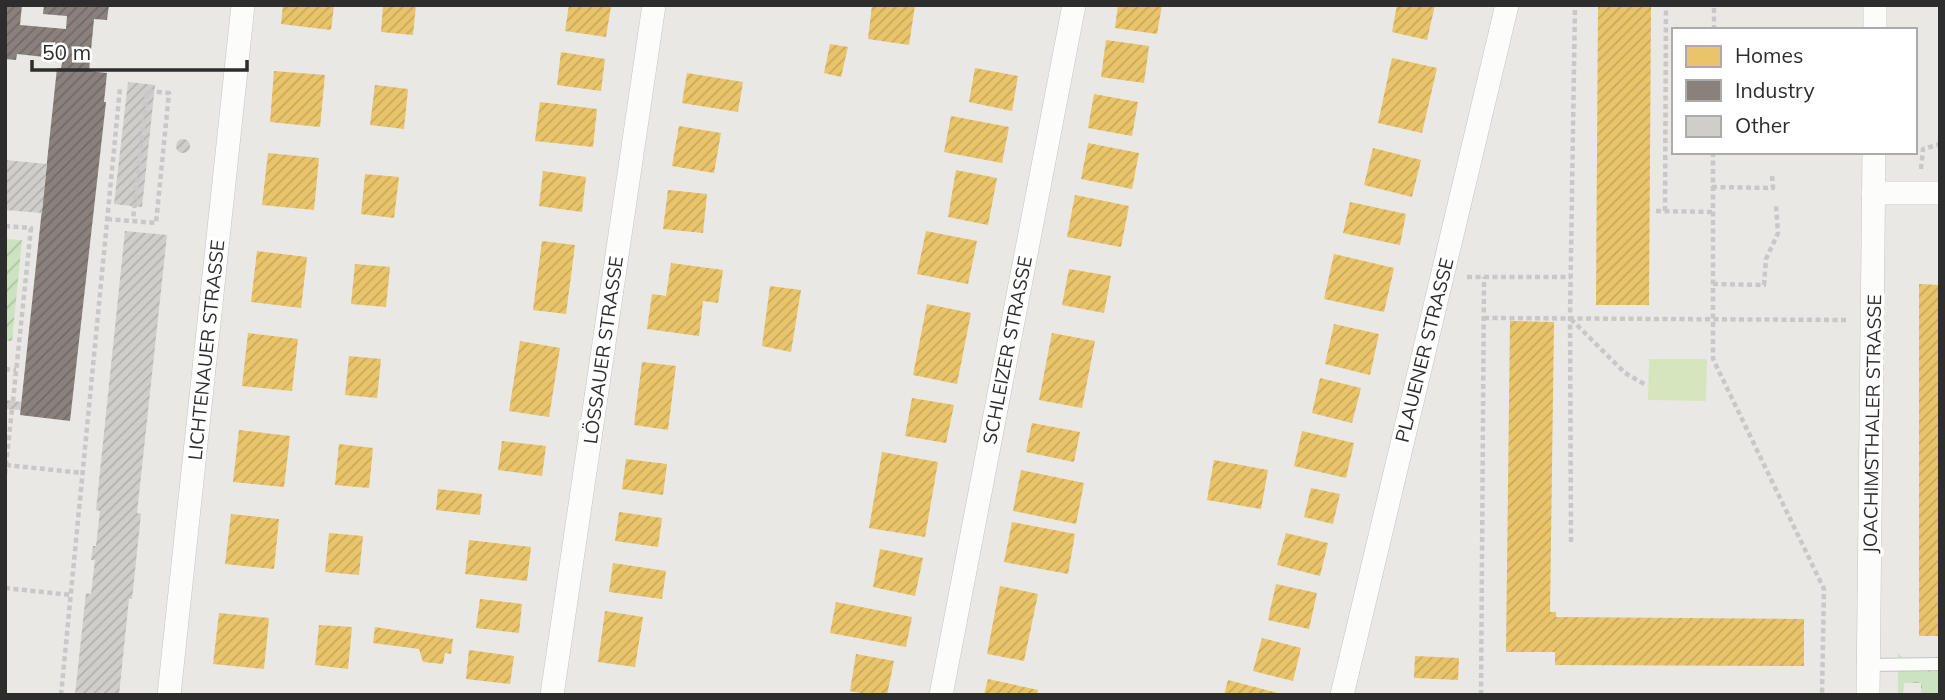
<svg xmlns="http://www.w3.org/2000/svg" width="1945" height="700" font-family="Mulish,sans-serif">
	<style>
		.park { fill: url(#park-crowns) }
		.garden { fill: url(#garden-furrows) }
		.pitch { fill: #d5e6be }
		.homes { fill: url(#homes-hatch) }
		.industry { fill: url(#industry-hatch) }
		.building { fill: url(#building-hatch) }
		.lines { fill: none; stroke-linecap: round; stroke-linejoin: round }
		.service-casing { stroke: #c4c4c4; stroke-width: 14 }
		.minor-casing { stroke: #c4c4c4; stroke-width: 24 }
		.path { stroke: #c8c8c8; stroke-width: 4.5; stroke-dasharray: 5 3.5; stroke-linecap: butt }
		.service { stroke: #fcfcfb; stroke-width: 12 }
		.minor { stroke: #fcfcfb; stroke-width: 23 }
		.labels { text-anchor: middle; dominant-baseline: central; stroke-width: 7; stroke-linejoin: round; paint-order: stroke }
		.street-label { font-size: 19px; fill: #2d2d2d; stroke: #fff }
	</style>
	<defs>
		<pattern id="park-crowns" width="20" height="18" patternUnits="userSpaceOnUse" patternTransform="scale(1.75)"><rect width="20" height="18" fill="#cce3c0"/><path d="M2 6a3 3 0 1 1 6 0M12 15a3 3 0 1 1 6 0" fill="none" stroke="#b0c3a5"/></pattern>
		<pattern id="garden-furrows" width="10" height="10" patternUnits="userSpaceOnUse" patternTransform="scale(1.75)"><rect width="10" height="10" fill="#cce3c0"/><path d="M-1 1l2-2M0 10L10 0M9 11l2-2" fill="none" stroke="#b0c3a5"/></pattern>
		<pattern id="homes-hatch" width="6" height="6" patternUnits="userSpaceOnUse" patternTransform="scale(1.75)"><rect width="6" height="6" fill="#e9c46a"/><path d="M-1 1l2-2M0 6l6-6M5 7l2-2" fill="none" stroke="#c8a95c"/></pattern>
		<pattern id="industry-hatch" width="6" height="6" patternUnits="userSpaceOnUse" patternTransform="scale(1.75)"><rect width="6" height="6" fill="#8a817c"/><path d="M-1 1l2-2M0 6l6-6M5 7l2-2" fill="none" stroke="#716a66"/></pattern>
		<pattern id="building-hatch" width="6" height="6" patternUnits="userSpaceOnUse" patternTransform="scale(1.75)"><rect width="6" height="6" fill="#cfceca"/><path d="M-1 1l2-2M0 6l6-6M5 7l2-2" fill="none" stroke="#b2b1ae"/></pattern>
	</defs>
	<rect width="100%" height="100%" fill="#eae8e4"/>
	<!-- park -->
	<path class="park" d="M1898,653L1904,660L1940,659V694L1921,693V683H1904L1903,695H1898Z"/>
	<!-- garden -->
	<path class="garden" d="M5,239L22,240L12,341H5Z"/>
	<!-- pitch -->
	<path class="pitch" d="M1649,359H1707L1706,401L1648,400Z"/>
	<!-- homes -->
	<path class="homes" d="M283,5H334L331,30L281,24Z
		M383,5H416L413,35L381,32Z
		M569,5L611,6L606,37L565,31Z
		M872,5H915L909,45L868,39Z
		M1118,5H1162L1157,34L1115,28Z
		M1397,5H1435L1427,40L1392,32Z
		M1598,5H1651L1649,305H1596Z
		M1106,40L1149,46L1144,83L1101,77Z
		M830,44L848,47L841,77L824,73Z
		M561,52L605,59L601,91L557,85Z
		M1392,58L1437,68L1422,133L1378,123Z
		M975,68L1018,76L1012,111L969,102Z
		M274,71L325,75L320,127L270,122Z
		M687,73L743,82L738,112L682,103Z
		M375,85L408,89L404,129L370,125Z
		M1094,94L1138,102L1132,136L1088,128Z
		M540,102L597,109L593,147L535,141Z
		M951,116L1009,127L1002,163L944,152Z
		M679,126L721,133L714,173L672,166Z
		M1088,143L1139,153L1132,189L1081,179Z
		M1373,148L1421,160L1412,197L1364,185Z
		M268,153L319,158L314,210L262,205Z
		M956,170L997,178L988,225L948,217Z
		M543,171L586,177L582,212L539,206Z
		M365,174L399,177L394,218L361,214Z
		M668,190L707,194L703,233L663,229Z
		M1075,195L1129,206L1121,247L1067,237Z
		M1350,202L1406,214L1400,245L1343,233Z
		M926,231L977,241L968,284L917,274Z
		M542,241L575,245L566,314L533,310Z
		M257,251L307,257L301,308L251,302Z
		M1334,254L1394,268L1384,312L1324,299Z
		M671,263L723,270L718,303L703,301L699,336L647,329L652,294L666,296Z
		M355,264L390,267L386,307L351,304Z
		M1069,269L1111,276L1104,313L1062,305Z
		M1919,284L1940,285V636H1919Z
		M770,286L801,290L791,352L762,346Z
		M927,304L971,313L957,384L913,375Z
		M1510,321L1554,322L1550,612H1556V617L1804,619V666L1555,665V652H1506Z
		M1334,324L1379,334L1370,375L1325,364Z
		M248,333L298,339L292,391L242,386Z
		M1052,333L1095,341L1082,408L1039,400Z
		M520,341L560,348L549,417L509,411Z
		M349,356L381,359L377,398L345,395Z
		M642,362L676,366L668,430L634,425Z
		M1320,378L1361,388L1352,423L1312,413Z
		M912,398L954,405L946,443L905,436Z
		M1032,423L1080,432L1074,462L1026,452Z
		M239,430L290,436L284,487L233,482Z
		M1302,431L1354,443L1346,478L1294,466Z
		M502,441L546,446L542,476L498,470Z
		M339,444L373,448L369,488L335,485Z
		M882,452L938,462L925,537L869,528Z
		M626,459L667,464L663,495L622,489Z
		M1214,460L1268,470L1261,509L1207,500Z
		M1021,470L1084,483L1076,524L1013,511Z
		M1311,488L1340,494L1333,524L1304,517Z
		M438,489L482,494L480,515L436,510Z
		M619,512L662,518L658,547L615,541Z
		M231,514L279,519L274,569L225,564Z
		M1012,522L1075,534L1068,574L1004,562Z
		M329,533L363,536L359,575L325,572Z
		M1286,533L1328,543L1320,576L1277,565Z
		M469,540L531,547L527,581L465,574Z
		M880,549L923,558L915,596L873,587Z
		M613,563L666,571L662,599L609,592Z
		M1276,584L1317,593L1309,629L1268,620Z
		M1000,586L1038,594L1024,661L987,654Z
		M480,599L522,604L519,633L476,628Z
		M836,602L912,617L906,647L830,633Z
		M605,611L643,617L635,667L598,662Z
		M219,613L269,618L264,669L213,664Z
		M319,625L352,627L348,669L315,665Z
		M375,627L453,639L451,654L445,653L443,664L423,662L419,649L373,643Z
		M1262,638L1301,648L1293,681L1253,671Z
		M469,650L514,656L510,684L466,679Z
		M856,654L894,661L887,695H871L850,691Z
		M1415,656L1459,658L1458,680L1414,678Z
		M988,679L1038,690L1037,695H984Z
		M1228,680L1281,694V695H1224Z"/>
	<!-- industry -->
	<path class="industry" d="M5,5H22L20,25L66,29L67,16L43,14L44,5H109L107,20L94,19L89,71L107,73L104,102H106L70,421L20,415L57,68H61L63,59L17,54L16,60L5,59Z"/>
	<!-- building -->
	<path class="building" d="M128,82L155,85L142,207L114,204Z
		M176 146a7 7 0 1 1 14 0a7 7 0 1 1-14 0Z
		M5,160L47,164L42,213L5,210Z
		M125,231L167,235L137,513L141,514L132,599H129L119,695H75L86,593L91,594L95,560H91L93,546H96L100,511L96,510Z
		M5,400L21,402V410L5,409Z"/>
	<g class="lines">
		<!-- service casing -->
		<g class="service-casing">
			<path id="service" d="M1869,665L1940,664"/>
		</g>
		<!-- minor casing -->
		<g class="minor-casing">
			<path id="minor" d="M1875,30V5
				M1873,193H1940
				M169,695L243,5
				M552,695L654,5
				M941,695L1074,5
				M1342,695L1507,5
				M1868,695L1874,152"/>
		</g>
		<!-- path -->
		<path class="path" d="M1714,30V5
			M1713,152V359L1824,589L1822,695
			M1921,169L1923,149L1940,144
			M1712,187L1773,188L1772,174
			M1656,211L1712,212
			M1665,211L1666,5
			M107,219L156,223L169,93L147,91L133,220
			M5,226L31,228L13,401
			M1467,277H1571
			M1713,284L1764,285L1766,259L1778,233L1776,206
			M1484,318L1848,320
			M1571,319L1625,373L1646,385
			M5,369L16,370
			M6,465L83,473
			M5,474L12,409
			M1571,542L1570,318L1575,5
			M5,588L71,595
			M61,695L120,88
			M1481,695L1484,277"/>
		<!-- service -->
		<use href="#service" class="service"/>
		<!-- minor -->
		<use href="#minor" class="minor"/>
	</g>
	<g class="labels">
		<!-- street labels -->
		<g class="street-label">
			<text transform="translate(206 350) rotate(-84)">LICHTENAUER STRASSE</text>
			<text transform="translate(603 350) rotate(-82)">LÖSSAUER STRASSE</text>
			<text transform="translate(1007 350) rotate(-79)">SCHLEIZER STRASSE</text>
			<text transform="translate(1424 350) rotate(-76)">PLAUENER STRASSE</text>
			<text transform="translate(1872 424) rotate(-89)">JOACHIMSTHALER STRASSE</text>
		</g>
	</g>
	<!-- border -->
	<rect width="1945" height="700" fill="none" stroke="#2d2d2d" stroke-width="14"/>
	<!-- legend -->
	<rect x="1672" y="28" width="245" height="126" fill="#ffffff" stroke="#ababab" stroke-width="2"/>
	<rect x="1686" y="46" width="35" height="21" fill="#e9c46a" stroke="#ababab" stroke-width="2"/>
	<text x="1735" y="63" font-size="21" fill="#2d2d2d">Homes</text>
	<rect x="1686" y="80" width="35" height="21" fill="#8a817c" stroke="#ababab" stroke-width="2"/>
	<text x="1735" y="98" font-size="21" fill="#2d2d2d">Industry</text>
	<rect x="1686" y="116" width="35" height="21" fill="#cfceca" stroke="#ababab" stroke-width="2"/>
	<text x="1735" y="133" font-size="21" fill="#2d2d2d">Other</text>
	<!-- scale -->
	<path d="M32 60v10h215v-10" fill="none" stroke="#2d2d2d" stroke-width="3.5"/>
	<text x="42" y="60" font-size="21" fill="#2d2d2d" stroke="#ffffff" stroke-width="5" paint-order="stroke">50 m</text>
</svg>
